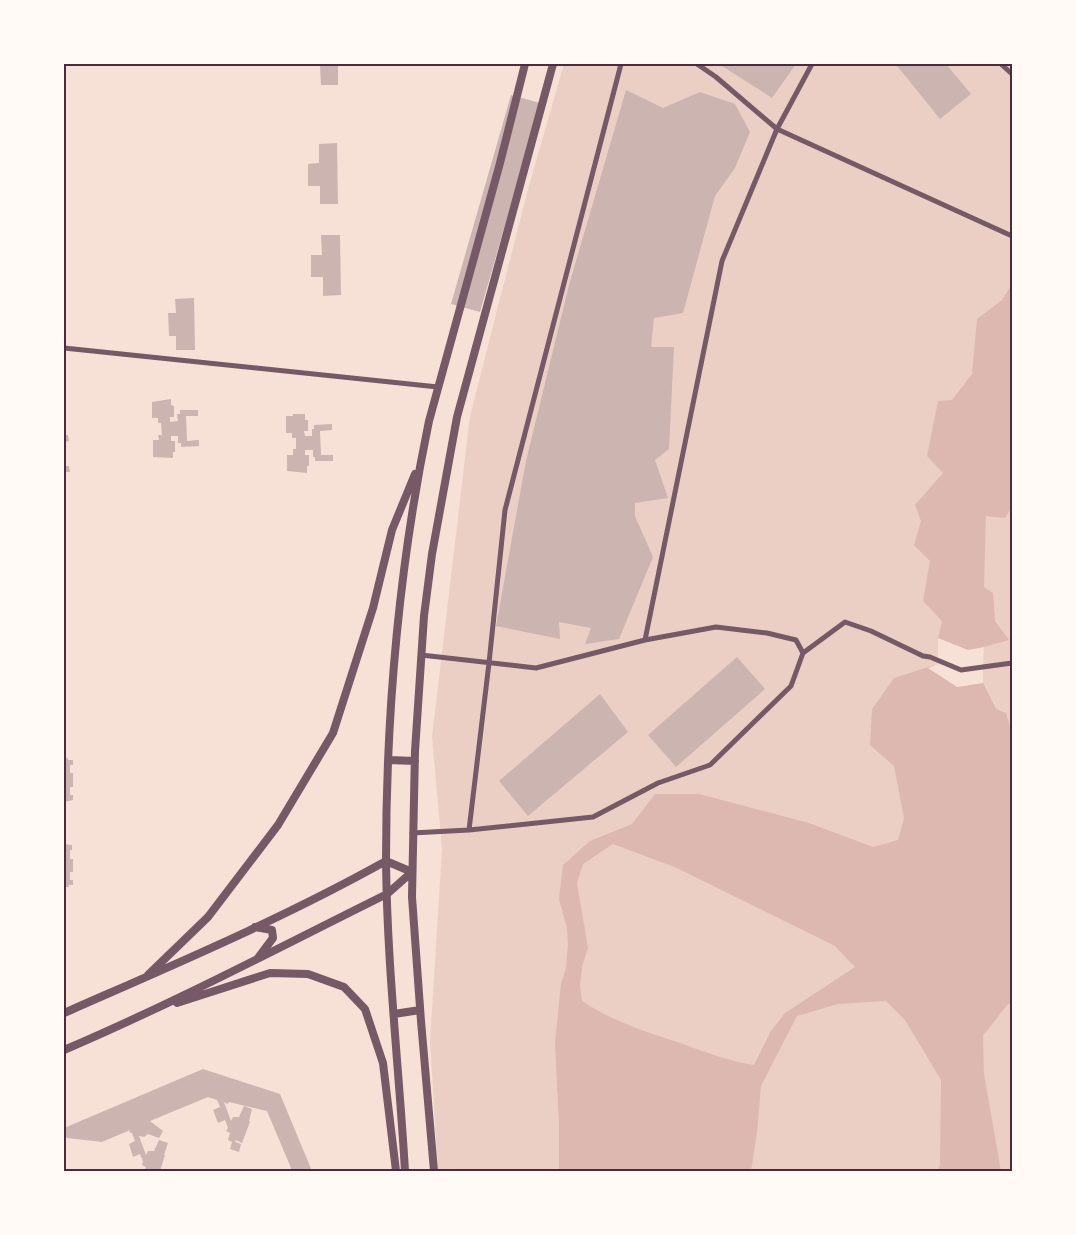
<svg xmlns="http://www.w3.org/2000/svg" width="1076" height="1235" font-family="Commissioner,sans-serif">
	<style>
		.green { fill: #ebcfc5 }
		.water { fill: #dcb8b0; fill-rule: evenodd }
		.pier { fill: #f7e1d7 }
		.building { fill: #ccb4b1 }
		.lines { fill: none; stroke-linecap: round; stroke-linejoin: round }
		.minor { stroke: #755966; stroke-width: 5 }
		.tertiary { stroke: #755966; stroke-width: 8 }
		.neatline { fill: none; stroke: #4a2c40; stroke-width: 2 }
	</style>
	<rect width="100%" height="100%" fill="#f7e1d7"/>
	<!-- green -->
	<path class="green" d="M564,64H1012V1171H438L430,1041L442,849L432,737L470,416L528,189Z"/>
	<!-- water -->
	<path class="water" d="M1012,284V507L1005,518L986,516L984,587L993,593L995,621L1009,640L984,647L983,683L996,709L1006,713L1012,733V1002L1007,1005L983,1036L984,1074L1001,1171H937L940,1165L941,1080L905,1020L886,1001L838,1004L797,1016L761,1086L757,1133L751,1171H559V1124L555,1043L561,984L566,968L568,944L567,928L559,899L563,865L590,841L632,824L655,794H699L809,823L873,847L898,840L904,818L894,766L870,745L872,709L894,678L938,664V638L942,621L923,601L930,561L914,545L921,521L915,505L943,473L927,456L938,401L952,400L972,374L977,319L1002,300ZM613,844L677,868L835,946L855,967L785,1013L771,1031L754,1065C729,1061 705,1052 680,1043C646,1032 612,1021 582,1001L580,986L582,967L588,948L577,883L583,864Z"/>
	<!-- pier -->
	<path class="pier" d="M938,638L968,650L984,647L983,683L957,687L928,668L938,664Z"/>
	<!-- building -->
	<path class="building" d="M309,64H338V85H321L320,66H309Z
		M719,64H796L772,98Z
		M892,64H946L971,94L940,119L898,67Z
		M626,90L663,108L700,92L735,104L750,132L735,168L715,196L683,313L654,318L651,347H674L669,449L655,460L668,498L635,503V516L653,557L619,639L585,644L591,628L559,622L560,639L496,626L526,461L569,285Z
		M511,95L540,103L480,312L451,304Z
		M337,143L338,204H320V186H308V164L319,163V144Z
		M321,235H340L341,295L323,296V277H311V255H322Z
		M194,298L195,350H176V336H169L168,313H176L175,299Z
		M171,399V405L174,406V417H170V422L178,421L177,414H180V410H198V416H186L187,441L199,440V446L181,447V443H178V436H171V441H175V452H173V458L153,457V440H159L158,435H162L161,423H158V418H152V402Z
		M293,414H305V420H308V431H304L305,436H312V429H314V425L332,424V430L320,431L321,455H333V461H315V457H313V450H305V455H309V466H307V473L287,471V455H293V449H296V438H292V433H286V416H293Z
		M64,435H68L69,441L64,442Z
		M64,466H69L70,472H64Z
		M737,657L765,689L676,767L648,735Z
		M600,694L628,732L528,816L499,781Z
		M68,758V760H73V765H70V773H73V787H70V795H73V800L64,802V759Z
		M64,844L72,845V850H70V859H73V872H70V880H73V885H69V887H64Z
		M203,1069L280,1094L312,1171H291V1168L267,1111L229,1102L228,1104L224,1102L231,1121L233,1117H239L244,1106L252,1109L249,1121L250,1122L242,1143L236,1140L235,1142L241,1144L239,1152L230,1149L232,1142L228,1140L230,1133L226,1131L228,1128L225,1120L218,1123L213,1110L220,1107L217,1100L208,1097L150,1121L163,1131L159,1138L148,1134L144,1137L139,1136L146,1155L148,1151H154L159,1140L168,1143L164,1155H165L160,1171H144L146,1167L142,1165L143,1161L140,1154L133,1157L129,1144L135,1141L132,1133L129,1132L130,1130L102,1142L67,1138L64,1133V1128Z"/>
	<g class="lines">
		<!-- minor -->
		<path class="minor" d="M697,64L716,77L777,129L1012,236
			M1001,64L1012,74
			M64,348L438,387
			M645,640L722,261L777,129L812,64
			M803,653L845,622L871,631L923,656L930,657L961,670L1012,663
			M469,830L489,663L505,510L621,64
			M412,833L469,830L593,817L658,783L710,765L791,686L803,653L796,640L767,633L716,627L645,640L536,668L421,655"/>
		<!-- tertiary -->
		<path class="tertiary" d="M389,760L415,761
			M255,927L272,930L273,938L258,958
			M148,975L208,917L278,825L333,733L373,608L392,530L415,474
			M177,1003L270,973L308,974L344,987L365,1009L383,1063L396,1171
			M64,1013C173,965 282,919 386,861L412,872L387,894C280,947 174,1003 64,1050
			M394,1014L420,1010
			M405,1171C399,1068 387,965 386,861C386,714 399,565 429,421L500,163L525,64
			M434,1171L421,1021L412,897L415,751L424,616L432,554L457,417L553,64"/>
	</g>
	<!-- border -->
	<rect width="1076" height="1235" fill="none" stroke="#fffaf5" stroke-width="130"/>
	<rect x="65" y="65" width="946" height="1105" class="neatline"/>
</svg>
